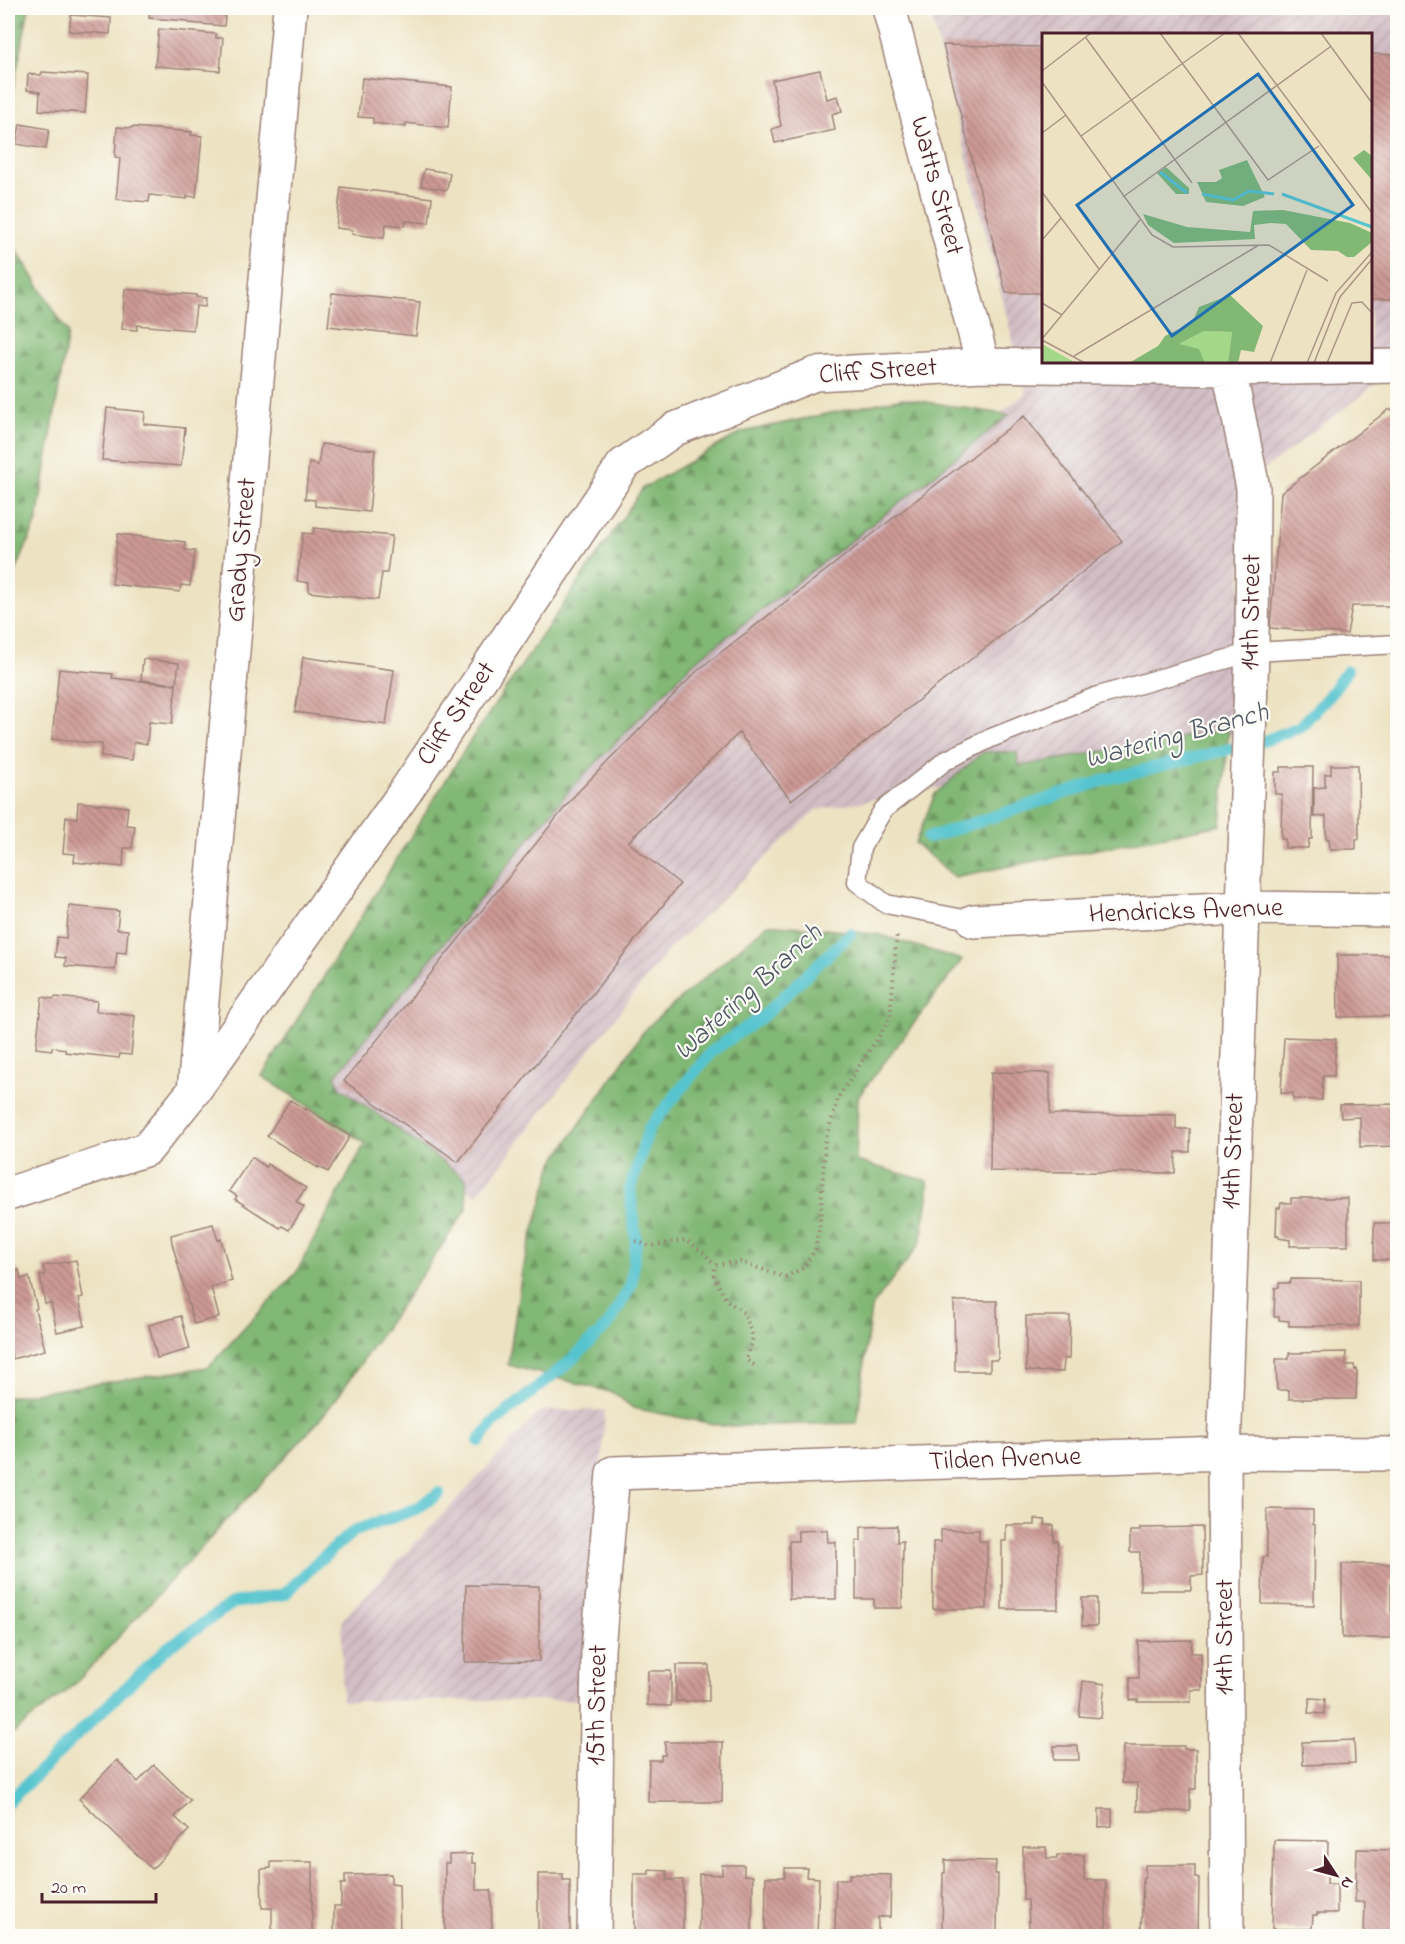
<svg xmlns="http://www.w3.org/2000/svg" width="1405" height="1944" font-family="'Indie Flower',sans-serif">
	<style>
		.industrial { fill: url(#industrial-furrows); fill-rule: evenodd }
		.forest { fill: url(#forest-firs); stroke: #666c50; stroke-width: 1.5 }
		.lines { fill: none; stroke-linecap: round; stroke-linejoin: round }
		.stream { stroke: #57c4cf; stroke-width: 12 }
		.building { fill: url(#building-back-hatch) }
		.service-casing { stroke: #9c8177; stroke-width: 21 }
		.minor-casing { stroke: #9c8177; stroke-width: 36 }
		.path { stroke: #9c8177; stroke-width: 4; stroke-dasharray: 1.5 4.5; stroke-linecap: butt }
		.service { stroke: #fff; stroke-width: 18 }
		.minor { stroke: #fff; stroke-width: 33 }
		.labels { text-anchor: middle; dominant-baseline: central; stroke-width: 4.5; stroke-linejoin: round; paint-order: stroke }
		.street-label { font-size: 27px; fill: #4a1f2b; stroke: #fdfcf7 }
		.water-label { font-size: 28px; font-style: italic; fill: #4f5964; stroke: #fdfcf7 }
		.inset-river { fill: none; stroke: #57c4cf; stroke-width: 3 }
		.inset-road { fill: none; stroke: #ac9586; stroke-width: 1.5 }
		.view { fill: #1f6fb2; fill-opacity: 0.15; stroke: #1f6fb2; stroke-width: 3 }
		.inset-edge { fill: none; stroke: #4a1f2b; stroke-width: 3 }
	</style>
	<defs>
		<pattern id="industrial-furrows" width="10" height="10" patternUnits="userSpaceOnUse" patternTransform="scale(1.5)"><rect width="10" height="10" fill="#d2bdc5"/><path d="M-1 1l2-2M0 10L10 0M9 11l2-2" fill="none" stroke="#b6a2a9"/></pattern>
		<pattern id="forest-firs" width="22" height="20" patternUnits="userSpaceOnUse" patternTransform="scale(1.5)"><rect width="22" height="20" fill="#81b874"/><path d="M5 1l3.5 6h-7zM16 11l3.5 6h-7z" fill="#6c955f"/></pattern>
		<pattern id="building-back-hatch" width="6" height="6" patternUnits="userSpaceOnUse" patternTransform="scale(1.5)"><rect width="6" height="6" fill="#cd9a95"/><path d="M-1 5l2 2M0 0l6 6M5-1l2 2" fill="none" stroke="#a87d7a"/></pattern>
	</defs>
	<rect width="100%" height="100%" fill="#fdfcf7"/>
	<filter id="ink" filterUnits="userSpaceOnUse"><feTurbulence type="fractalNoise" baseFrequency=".0167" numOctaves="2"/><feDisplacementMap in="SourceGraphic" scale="12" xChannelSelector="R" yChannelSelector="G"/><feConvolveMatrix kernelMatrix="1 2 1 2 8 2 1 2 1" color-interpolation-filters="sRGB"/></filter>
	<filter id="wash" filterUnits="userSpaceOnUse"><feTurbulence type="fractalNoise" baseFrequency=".008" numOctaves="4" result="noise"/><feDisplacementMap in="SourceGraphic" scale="24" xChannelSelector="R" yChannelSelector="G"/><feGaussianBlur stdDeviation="1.35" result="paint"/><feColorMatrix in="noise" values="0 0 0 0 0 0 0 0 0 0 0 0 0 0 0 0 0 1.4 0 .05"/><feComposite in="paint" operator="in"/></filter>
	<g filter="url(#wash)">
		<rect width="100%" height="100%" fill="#ede3c3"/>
		<!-- industrial -->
		<path class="industrial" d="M929,8H1397V368L1244,485L1237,733L816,810L669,949L477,1195L312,1078L630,703L1026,393ZM1044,34H1370V362H1044Z
			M605,1410L588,1700L342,1701V1620L541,1411Z"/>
		<!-- forest -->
		<path class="forest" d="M8,8H29L8,115Z
			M8,236L68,333L37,521L8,590Z
			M902,398L1009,415L915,491L693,663L566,794L335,1076L341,1088L466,1179L467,1209L337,1398L317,1423L75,1684L8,1737V1397L208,1367L296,1273L365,1143L262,1076L470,741L643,488L742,432Z
			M1229,729L1221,825L954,877L915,843L935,794L983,752H1017L1019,766Z
			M768,924L877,934L962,960L858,1097L856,1161L928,1181V1199L920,1244L871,1308L857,1423L723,1426L633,1408L614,1393L508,1365L522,1271L553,1163L646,1028Z"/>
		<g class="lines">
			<!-- stream -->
			<path class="stream" d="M928,838L1111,778L1267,740L1301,726L1327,698L1347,671
				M479,1441L493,1423L567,1364L609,1324L631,1285L636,1241L630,1189L649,1128L712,1051L763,1016L850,934
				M8,1802L167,1648L233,1603L285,1594L316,1563L354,1531L416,1509L439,1493"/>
		</g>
		<g id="blocks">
			<!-- building -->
			<path class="building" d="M150,8H226L224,26L188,23V21L149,18Z
				M71,15L111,18L110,34L69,31Z
				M159,29L216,34V38H223L220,71L155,66Z
				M943,45L1044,47V293H1006Z
				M1370,54L1398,55V299H1370Z
				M820,70L827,99L838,96L842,111L832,114L835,130L775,143L772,129L781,126L772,80Z
				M42,72L88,75L85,113L39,110L40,92L27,90L28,74L41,75Z
				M362,78L452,87L448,128L406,123V127L373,123V118L358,117Z
				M20,124L49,129L46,149L16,144Z
				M117,127L131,128L132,127L192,132L191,135L202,136L196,197L187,196V199L150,195L149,202L116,199L120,158L115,157Z
				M424,169L450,173L447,190L421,186Z
				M341,187L432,198L429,223L406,221L405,226L386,224L384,238L352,234L353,230L336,228Z
				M125,289L196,295V297L206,298L205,307L196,306L193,330L137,325V330L122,329Z
				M332,293L420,302L416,336L328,326Z
				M107,408L145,412L144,424L185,428L181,466L102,460Z
				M1388,410H1398V606H1352L1347,634L1270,628L1281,493Z
				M1024,416L1122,541L791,800L739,733L628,842L680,884L458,1162L344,1081L575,795L697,671Z
				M321,444L375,450L369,512L315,506V500L305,499L309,463L318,465Z
				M314,528L392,536L387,573H382L378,600L309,592V583L297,581L303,533L313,534Z
				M118,534L185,542V550L195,551L190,586L181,585L180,592L112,584Z
				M303,657L394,670L386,725L295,712Z
				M143,659L179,663L176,684L141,680Z
				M59,669L113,674L112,678L176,685L172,724L149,722L147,744L134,742L132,760L101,757L102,744L52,739Z
				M1331,765H1358L1359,839H1356V849H1330L1329,839H1326V816L1314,817V788L1325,787V774H1331Z
				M1281,767H1313L1312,839H1309L1308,848H1285V839H1281L1282,794H1275V772H1281Z
				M78,802L128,807L126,825L135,826L132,848H124L123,867L74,862L75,854L63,853L66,817L77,818Z
				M69,906L119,911L117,929L128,930L126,953L117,952L115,970L65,966L66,958L55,957L57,937L66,938Z
				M1337,955H1398V1016L1338,1017Z
				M42,997L54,999L55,997L97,1001L96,1011L135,1016L131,1055L120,1054L119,1058L65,1052V1049L52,1047V1050L36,1048Z
				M1284,1037L1336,1039L1334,1076H1323L1322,1100L1293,1099V1093H1281Z
				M991,1072L1050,1073V1114L1176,1115V1129H1190V1152H1176L1175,1173L990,1171Z
				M290,1100L306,1110V1108L350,1136L328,1172L318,1166V1168L267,1136Z
				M1398,1104V1146L1360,1147V1117L1341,1118L1340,1105Z
				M252,1157L266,1167L267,1164L306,1188L296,1202L304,1207L289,1230L282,1226L280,1228L235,1199L237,1196L229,1191Z
				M1291,1198H1348V1246H1290V1240L1279,1238L1278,1235L1276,1236L1277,1208H1280L1281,1203H1291Z
				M1374,1223H1398V1260H1374Z
				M213,1224L218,1240L221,1239L232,1281L211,1287L219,1317L194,1324L172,1243L171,1235Z
				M76,1260L83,1297L79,1298L85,1326L57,1332L51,1303L45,1304L40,1276L45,1275L43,1266Z
				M19,1270L21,1279L29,1277L37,1308L35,1309L45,1350L12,1359L8,1339V1274Z
				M1291,1279L1359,1280V1326H1289V1321L1279,1320V1317H1274L1275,1288L1279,1287V1283H1290Z
				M954,1301H997L998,1360H990V1371H955Z
				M181,1316L190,1349L157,1358L149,1325Z
				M1026,1316H1070L1069,1359H1064L1063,1372L1026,1371Z
				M1346,1352V1365H1354L1355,1370L1357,1369L1356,1399H1289V1390H1277L1276,1359H1289V1353Z
				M1267,1509L1313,1510V1524L1315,1525L1314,1605L1262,1604L1263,1557H1267Z
				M1035,1519L1045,1520V1525H1054V1541H1058V1609H1002V1541H1006V1525H1035Z
				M897,1526V1542L903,1541L902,1608H874V1599H856V1541H861V1527Z
				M1202,1527L1203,1575L1191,1576V1590H1140V1552H1130V1531H1140V1528Z
				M827,1530L828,1542H836V1599H789V1541H798V1531Z
				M941,1530H979V1541L987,1542V1609H933V1542H941Z
				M1342,1564H1395L1394,1580H1391V1612H1398V1638H1342Z
				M466,1585L539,1586V1661L465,1662Z
				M1082,1598H1097V1626H1082Z
				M1192,1640L1191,1653H1201L1202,1690H1191V1702H1137L1138,1700H1130V1678H1139L1138,1641Z
				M676,1665H709V1701H676Z
				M648,1671H671V1706L647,1705Z
				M1083,1681L1105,1684L1101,1718L1079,1716Z
				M1310,1698L1325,1699L1324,1714L1308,1713Z
				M1354,1740L1355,1763L1303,1765L1302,1742Z
				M665,1742H723L722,1802H648L649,1760H661V1755H665Z
				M1054,1746H1078L1079,1760H1054Z
				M1123,1746H1184V1749H1196V1789H1190V1811H1137V1783H1122Z
				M117,1760L138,1782L154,1765L190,1800L175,1817L189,1830L152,1869L79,1799Z
				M1099,1809H1112V1826L1099,1827Z
				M1274,1840L1328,1841L1327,1884H1337V1913H1317V1915H1313L1312,1929H1272Z
				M1023,1847H1046L1047,1858H1057V1855H1084V1880H1106V1936H1031L1030,1928H1029L1028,1900H1023Z
				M1357,1849L1394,1850L1393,1874H1398V1936H1364L1365,1902H1355Z
				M472,1854V1863H476V1890H491L492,1936H445V1863H449V1855Z
				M945,1860L996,1861L995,1874H998L997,1933H995V1936H945V1933H942L943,1873H945Z
				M271,1862H312V1936H272V1908H262L261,1869L271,1868Z
				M722,1865H744V1875L753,1876L752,1936H699V1874L722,1875Z
				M1145,1865H1195V1878H1199L1198,1934H1193V1936H1151V1933H1141L1143,1877L1145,1878Z
				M785,1868H807L806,1877L819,1878L817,1936H765L766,1877H785Z
				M650,1870L667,1871V1880H683V1936H634V1874H649V1871Z
				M391,1874V1883L399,1884L400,1936H341V1935H334V1906H341V1884H345V1875Z
				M538,1874H563V1880H570V1936H538Z
				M850,1874L891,1875L890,1917H878V1936H835L836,1879H849Z"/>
		</g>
	</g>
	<g filter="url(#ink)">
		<use href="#blocks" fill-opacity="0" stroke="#9c8177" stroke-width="1.5"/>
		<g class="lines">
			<!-- service casing -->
			<g class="service-casing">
				<path id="service" d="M974,921L886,904L857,882L861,848L883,810L945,761L991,738L1095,697L1252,652L1398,644"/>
			</g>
			<!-- minor casing -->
			<g class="minor-casing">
				<path id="minor" d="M889,8L983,365
					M974,921L1243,908L1398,910
					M194,1091L290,8
					M8,1194L147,1149L193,1092L405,792L623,465L675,429L815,374L983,365L1229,369L1398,366
					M594,1936L598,1650L613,1473L1224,1453L1398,1454
					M1227,1936L1224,1453L1252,652L1253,488L1229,369"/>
			</g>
			<!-- path -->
			<path class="path" d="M636,1241L649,1246L686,1240L704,1253L715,1265
				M754,1365L746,1360L753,1337L744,1313L726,1300L714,1276L715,1265L740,1262L785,1277L803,1268L815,1250L820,1224L825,1141L839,1096L890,1019L897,934"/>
			<!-- service -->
			<use href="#service" class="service"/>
			<!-- minor -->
			<use href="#minor" class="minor"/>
		</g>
	</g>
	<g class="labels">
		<!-- street labels -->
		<g class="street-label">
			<text transform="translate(936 186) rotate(75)">Watts Street</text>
			<text transform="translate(878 372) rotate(-4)">Cliff Street</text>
			<text transform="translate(242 550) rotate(-85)">Grady Street</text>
			<text transform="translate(1252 612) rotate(-89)">14th Street</text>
			<text transform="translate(457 714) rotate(-56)">Cliff Street</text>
			<text transform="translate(1186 912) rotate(-2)">Hendricks Avenue</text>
			<text transform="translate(1234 1151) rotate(-88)">14th Street</text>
			<text transform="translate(1005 1460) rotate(-2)">Tilden Avenue</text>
			<text transform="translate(1225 1637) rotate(-90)">14th Street</text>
			<text transform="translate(598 1705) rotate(-89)">15th Street</text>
		</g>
		<!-- water labels -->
		<g class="water-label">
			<text transform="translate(1177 737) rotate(-15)">Watering Branch</text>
			<text transform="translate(749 993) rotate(-42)">Watering Branch</text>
		</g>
	</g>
	<!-- overview -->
	<g transform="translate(1042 33)">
		<rect width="330" height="330" fill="#ede3c3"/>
		<path d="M162,298L190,299L186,330H163L137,311Z" fill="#a2d888"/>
		<path d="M322,117L330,123V147L311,125ZM205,127L223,164L201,173L164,169L155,149H174L180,145L177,137ZM124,134L147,155V161H134L115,140ZM241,177L308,190L330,200V209L312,224H305L296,218L269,217L244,191L229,190L212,192L213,206L132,210L106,192L101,181L145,194L208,199L211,178ZM188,262L221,293L212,319L199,317L196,330H186L190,299L162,298L137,311L157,316L163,330H87L116,313L123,303L150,290L157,274Z" fill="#81b874"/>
		<path d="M0,311L34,330H0Z" fill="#a2d888"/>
		<path class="inset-river" d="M118,139L145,160M160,161L191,167L207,158L232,161M240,161L330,194"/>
		<path class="inset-road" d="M118,0L226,147L277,113M196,0L330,180M279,0L330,70M44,5L150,150M0,38L49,0M0,49L110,202L131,214L227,212L286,248M0,100L24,82M39,103L183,0M0,159L57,236M81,164L288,14M0,207L19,185M0,270L20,282M0,306L98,187M0,307L43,330M32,323L217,212M228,330L265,237M265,330L294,260L330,219M272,330L298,264L330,226M285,330L310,270L320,269L330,280"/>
		<path class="view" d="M216,41L311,172L130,303L35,172Z"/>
		<rect width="330" height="330" class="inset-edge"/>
	</g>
	<!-- margin -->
	<rect width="1405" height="1944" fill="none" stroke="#fdfcf7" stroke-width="30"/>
	<!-- north arrow -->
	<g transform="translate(1336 1875) rotate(126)" stroke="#fdfcf7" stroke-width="4.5" paint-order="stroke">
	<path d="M0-4.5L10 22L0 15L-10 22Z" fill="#4a1f2b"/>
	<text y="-9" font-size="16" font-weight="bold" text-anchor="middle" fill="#4a1f2b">N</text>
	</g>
	<!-- scale -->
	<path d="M42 1893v9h114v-9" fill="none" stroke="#4a1f2b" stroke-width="3"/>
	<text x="51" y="1893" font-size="18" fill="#4a1f2b" stroke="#fdfcf7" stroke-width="4.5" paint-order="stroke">20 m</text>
</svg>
